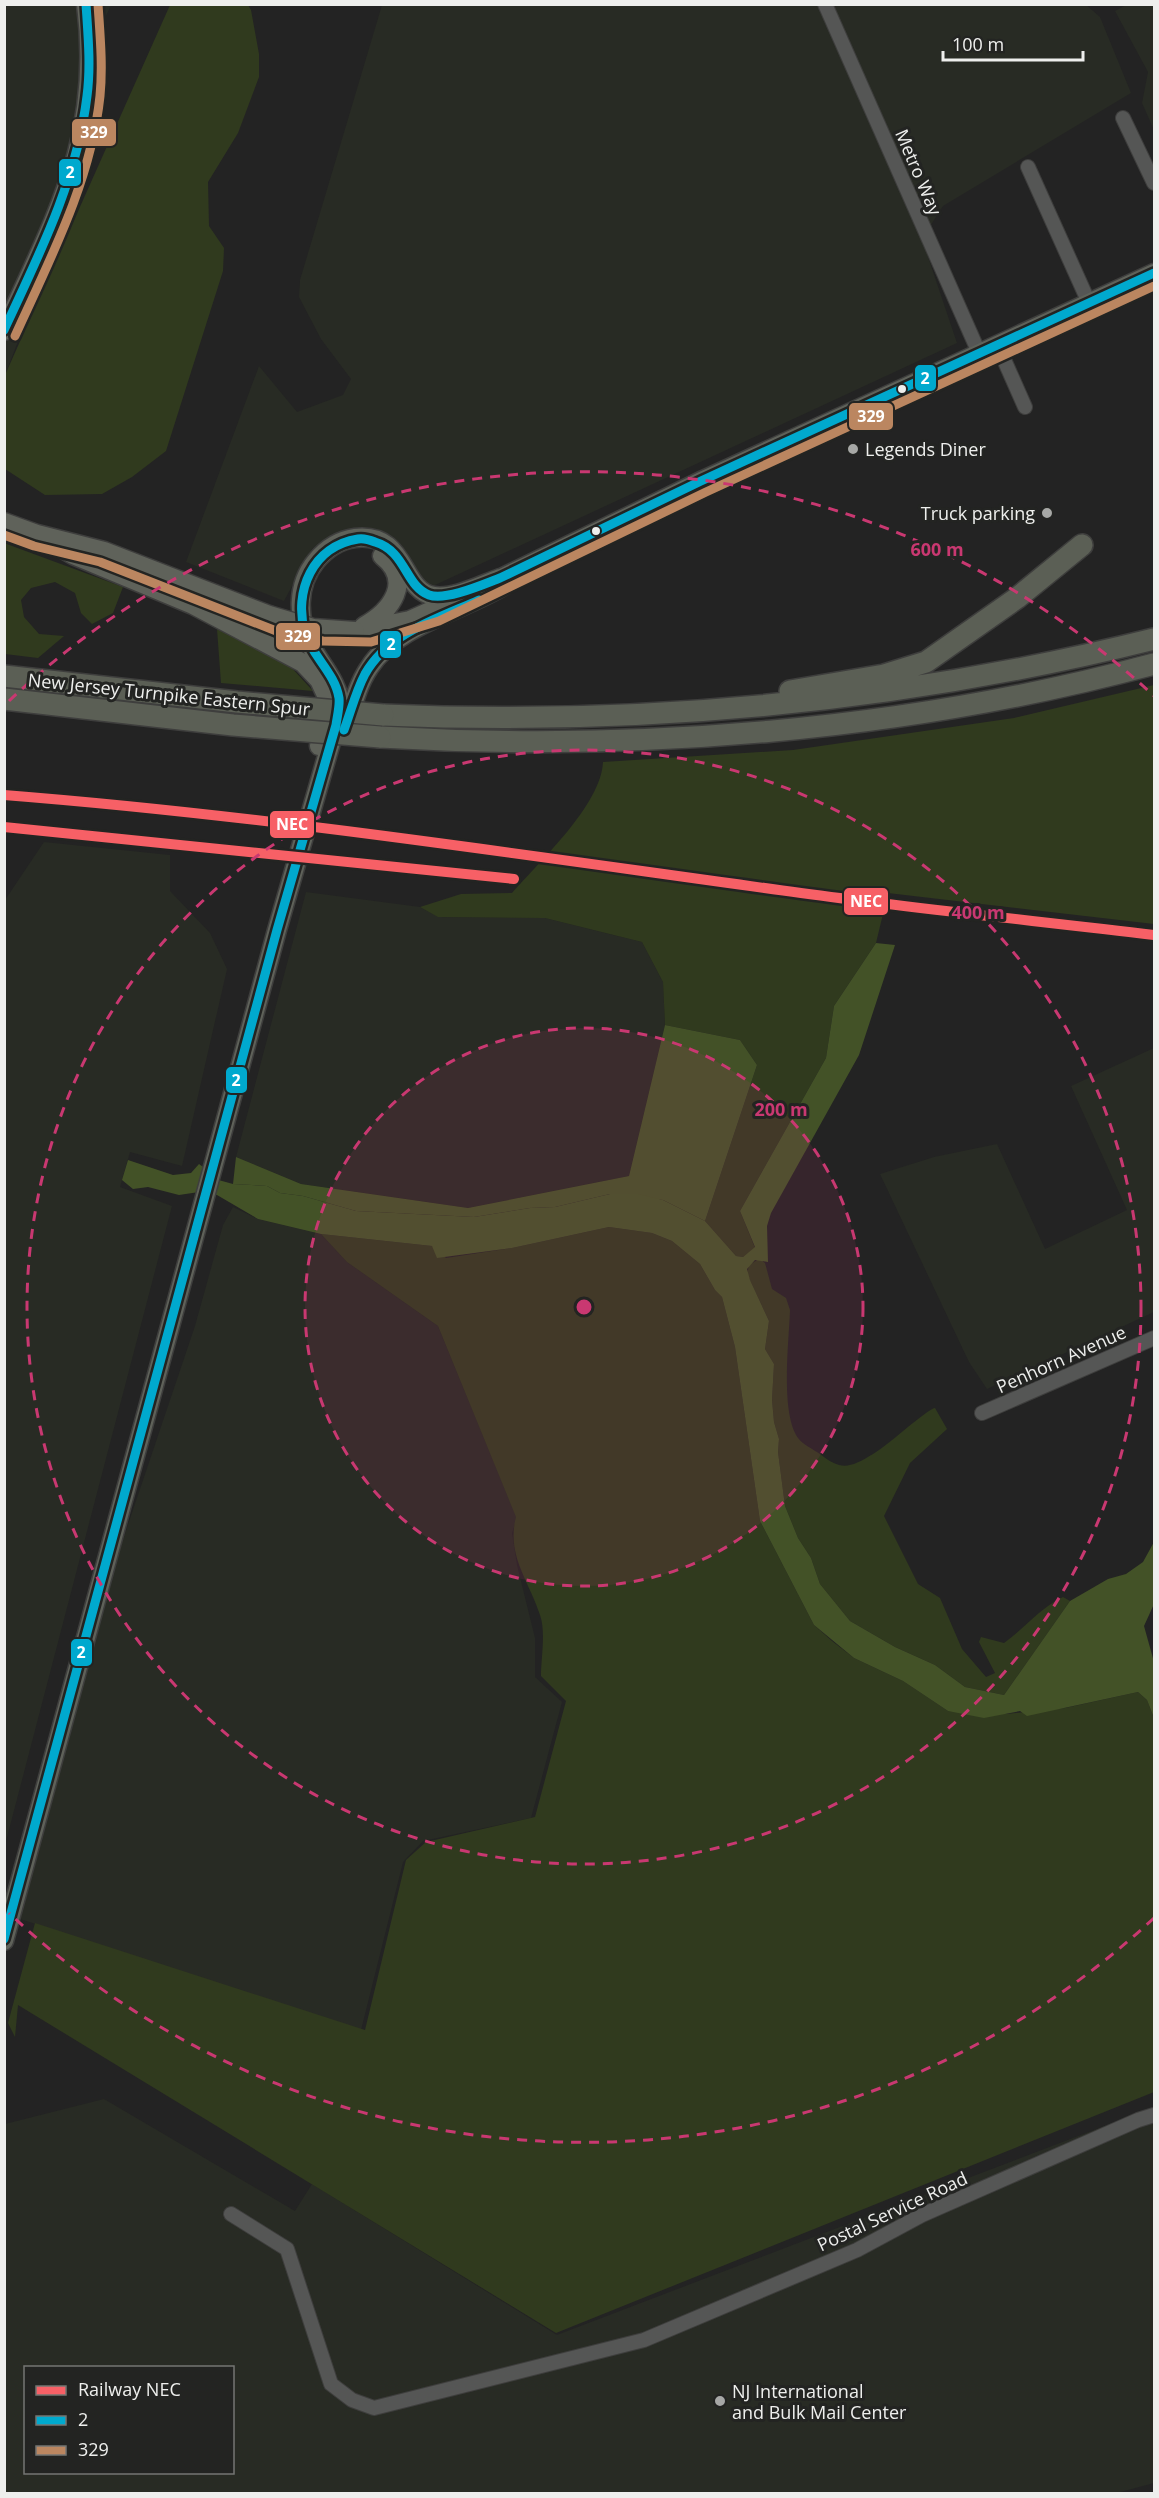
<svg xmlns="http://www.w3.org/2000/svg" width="1159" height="2498" font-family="'Open Sans',sans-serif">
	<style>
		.built { fill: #282b24; fill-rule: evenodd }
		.green { fill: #303a1e }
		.forest { fill: #435127 }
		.water { fill: #435227 }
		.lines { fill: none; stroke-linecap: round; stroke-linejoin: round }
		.minor-casing { stroke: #3e3e3d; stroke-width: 16 }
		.major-casing { stroke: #3e3e3d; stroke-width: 21 }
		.highway-casing { stroke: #3e3e3d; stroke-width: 24 }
		.minor { stroke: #555655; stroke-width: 14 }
		.major { stroke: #5f625a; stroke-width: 18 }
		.highway { stroke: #5b5f55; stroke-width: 21 }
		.major-bridge-casing { stroke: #3e3e3d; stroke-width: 21; stroke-linecap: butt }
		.highway-bridge-casing { stroke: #3e3e3d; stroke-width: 24; stroke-linecap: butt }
		.major-bridge { stroke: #5f625a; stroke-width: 18 }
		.highway-bridge { stroke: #5b5f55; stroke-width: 21 }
		.bus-1-casing { stroke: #232422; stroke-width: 14 }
		.bus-2-casing { stroke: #232422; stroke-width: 14 }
		.bus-1 { stroke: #00a9ce; stroke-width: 9 }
		.bus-2 { stroke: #bb8660; stroke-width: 9 }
		.rail-1-casing { stroke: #232422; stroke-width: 15 }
		.rail-1 { stroke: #f76066; stroke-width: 10 }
		.ring { fill: none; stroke: #c93871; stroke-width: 3; stroke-dasharray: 10 8 }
		.bus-dot { fill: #eeefed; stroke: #232422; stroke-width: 2 }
		.poi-dot { fill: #a7a8a6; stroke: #232422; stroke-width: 2 }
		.labels { text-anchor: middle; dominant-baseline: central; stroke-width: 6; stroke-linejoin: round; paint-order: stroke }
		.street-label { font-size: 18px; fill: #eeefed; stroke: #232422 }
		.poi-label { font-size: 18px; fill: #eeefed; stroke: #232422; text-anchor: start }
		.centre { fill: #c93871; stroke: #232422; stroke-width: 3 }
		.ring-label { font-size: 18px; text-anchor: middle; font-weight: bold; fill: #c93871; stroke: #232422; stroke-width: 6; stroke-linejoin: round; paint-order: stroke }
		.line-badge { stroke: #232422; stroke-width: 2 }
		.badge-label { font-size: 16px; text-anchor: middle; font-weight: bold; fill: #fff }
	</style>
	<rect width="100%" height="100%" fill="#232323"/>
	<!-- built -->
	<path class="built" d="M1085,4L1100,17L1131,93L943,206L922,239L957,343L433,586L422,582L406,552L392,537L370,529L327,539L312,549L284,601L186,562L259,366L297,412L343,395L351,379L321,339L299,297L300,280L382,5Z
		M5,5H111L100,29L101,86L88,161L5,375Z
		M1126,5H1154V130L1142,103L1148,72L1115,11Z
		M44,842L170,855V891L210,933L227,969L182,1166L130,1152L120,1187L172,1206L5,1845V900Z
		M306,892L420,907L439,917L545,918L642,942L663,982L665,1025L629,1176L468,1208L301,1184L236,1157Z
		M1154,1048V1312L987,1389L969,1362L880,1174L934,1157L997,1144L1045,1249L1127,1210L1071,1086Z
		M233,1207L258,1219L321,1234L347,1262L438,1326L517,1518L512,1533L517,1565L535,1638V1677L562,1702L531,1818L423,1841L403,1862L361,2030L17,1918L106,1590L195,1326L223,1225Z
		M104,2099L295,2211L312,2184L557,2335L1154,2107V2483L1113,2494H5V2124ZM26,2368H232V2472H26Z"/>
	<!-- green -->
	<path class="green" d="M170,5H248L251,10L259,54V77L238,133L208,182L209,226L224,248L223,271L166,451L132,477L102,494L45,495L5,469V375Z
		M4,543L123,587L113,613L92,624L81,613L75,593L55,582L31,588L21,600L24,617L39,634L64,636L38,658L5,654Z
		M217,629L290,666L313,691L221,683Z
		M1154,685V924L888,893L876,943L834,1006L826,1058L740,1211L755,1248L743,1257L736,1256L705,1221L757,1065L740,1040L665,1025L663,982L642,942L545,918L438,917L420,907L461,894L512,893C540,861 601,805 603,762L793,750L1014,718Z
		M609,1227L652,1233L672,1241L700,1264L715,1290L722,1297L735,1347L760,1521L814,1625L832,1641L854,1658L903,1681L948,1711L1007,1714L1065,1708L1138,1692L1147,1700L1154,1718V2092L556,2333L18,2005L15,2037L8,2023L35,1923L365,2030L406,1860L426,1842L535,1817L566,1701L541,1676C541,1658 546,1632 540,1615C529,1581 506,1555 516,1517L438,1326L347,1262L321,1234L432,1246L446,1258L512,1248Z
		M759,1259L765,1263L772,1289L786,1298L790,1310C789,1342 780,1412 798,1438C803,1445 813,1449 820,1454C841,1471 850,1468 873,1454C886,1447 927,1409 935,1408L947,1429L910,1463L884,1516L918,1584L940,1598L962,1649L986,1677L995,1673L979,1642L981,1637L1004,1643C1025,1628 1040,1608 1063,1597L1070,1601L1004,1695L965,1687L935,1665L895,1647L850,1621L820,1584L811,1558L798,1538L785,1506L778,1452L779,1439L774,1422L772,1400L774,1364L765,1349L769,1321L747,1274L749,1265Z"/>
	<!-- forest -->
	<path class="forest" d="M665,1025L740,1040L757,1065L705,1221L663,1200L610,1194L555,1207L530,1208L474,1217L356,1211L303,1196L280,1193L267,1186L233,1184L236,1157L301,1184L468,1208L629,1176Z"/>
	<!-- water -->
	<path class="water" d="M876,943L895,945L859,1055L771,1213L767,1226L768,1262L755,1260L747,1269L750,1280L769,1321L765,1349L774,1364L772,1400L774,1422L779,1439L778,1452L785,1506L798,1538L811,1558L820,1584L850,1621L895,1647L935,1665L965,1687L1004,1695L1070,1601L1108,1579L1126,1574L1143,1562L1154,1542V1604L1144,1626L1154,1662V1718L1147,1700L1138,1692L1027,1716L1020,1711L984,1718L948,1711L903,1681L854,1658L814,1625L760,1521L735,1347L722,1297L715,1290L700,1264L672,1241L652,1233L609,1227L512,1248L437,1258L432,1246L321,1234L258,1219L217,1195L199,1192L179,1195L148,1187L133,1189L122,1180L128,1160L173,1175L191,1173L199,1164L203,1167L204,1176L233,1184L267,1186L280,1193L303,1196L356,1211L474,1217L530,1208L555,1207L610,1194H638L663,1200L705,1221L736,1256L743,1257L755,1247L740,1211L826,1058L834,1006Z"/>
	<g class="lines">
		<!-- minor casing -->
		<g class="minor-casing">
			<path id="minor" d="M825,4L980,355
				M1123,118L1154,183
				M1028,167L1090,305
				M998,346L1025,407
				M982,1413L1154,1338
				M231,2214L287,2249L331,2384L352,2400L374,2408L644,2340L857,2250L922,2215L1138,2120L1154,2115"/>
		</g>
		<!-- major casing -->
		<g class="major-casing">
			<path id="major" d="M4,331C56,215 103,137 86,4
				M4,522L37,534L104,551L269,615
				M37,534L73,555L193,605L303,663L319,680L326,695L327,708L319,746
				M489,584L701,481L1154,273
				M364,626C391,611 414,581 382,556
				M355,631L410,620L459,598
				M347,724C353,705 358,684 369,668C396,625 463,611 505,585
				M4,1941L277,930L336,725C338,717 340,707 339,698C335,679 320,663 311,646C297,619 296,585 316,561C326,549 340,540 355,538C408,532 400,591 434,596C454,599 481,585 500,578"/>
		</g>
		<!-- highway casing -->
		<g class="highway-casing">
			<path id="highway" d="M790,691L884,675L926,662L1017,598L1082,545
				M383,715C644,726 901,702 1154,639
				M380,737C638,752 905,731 1154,664"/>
		</g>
		<!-- minor -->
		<use href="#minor" class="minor"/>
		<!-- major -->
		<use href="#major" class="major"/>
		<!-- highway -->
		<use href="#highway" class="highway"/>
		<!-- major-bridge casing -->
		<g class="major-bridge-casing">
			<path id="major-bridge" d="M269,615L313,628L355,631"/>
		</g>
		<!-- highway-bridge casing -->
		<g class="highway-bridge-casing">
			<path id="highway-bridge" d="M4,676L237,702L383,715
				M4,699L233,725L380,737"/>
		</g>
		<!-- major-bridge -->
		<use href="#major-bridge" class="major-bridge"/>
		<!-- highway-bridge -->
		<use href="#highway-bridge" class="highway-bridge"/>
		<!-- bus-1 casing -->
		<g class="bus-1-casing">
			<path id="bus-1" d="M4,330C39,255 77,180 87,96C91,66 88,35 86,4
				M344,730C351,711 356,691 365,674C388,633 439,618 479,600
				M4,1939L277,930L336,725C337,717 340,706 339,698C335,673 312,656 305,633C293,591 313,546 358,539C364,538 370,540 375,542C406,551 405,586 429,595C446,601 484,584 500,578L701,481L1154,273"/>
		</g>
		<!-- bus-2 casing -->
		<g class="bus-2-casing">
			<path id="bus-2" d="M15,336C50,259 91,181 100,96C103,65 100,35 98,4
				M4,535L34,546L100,562L284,634L323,641L371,642L439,621L706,492L1154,286"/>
		</g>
		<!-- bus-1 -->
		<use href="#bus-1" class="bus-1"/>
		<!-- bus-2 -->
		<use href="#bus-2" class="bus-2"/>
		<!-- rail-1 casing -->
		<g class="rail-1-casing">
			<path id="rail-1" d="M4,795C271,816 536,857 801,893C919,909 1037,921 1154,935
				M4,827L514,879"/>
		</g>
		<!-- rail-1 -->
		<use href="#rail-1" class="rail-1"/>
	</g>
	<!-- distance rings -->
	<circle cx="584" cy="1307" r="279" fill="#c93871" fill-opacity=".12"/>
	<g class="ring">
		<circle cx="584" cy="1307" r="279"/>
		<circle cx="584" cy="1307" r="557"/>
		<path d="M1154 1918A836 836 0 0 1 9 1913M9 701A836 836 0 0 1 1154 696"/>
	</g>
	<!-- markers -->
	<g class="bus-dot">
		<circle cx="902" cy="389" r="5"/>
		<circle cx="596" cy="531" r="5"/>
	</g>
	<g class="poi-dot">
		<circle cx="853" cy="449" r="6"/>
		<circle cx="1047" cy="513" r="6"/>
		<circle cx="720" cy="2401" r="6"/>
	</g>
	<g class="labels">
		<!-- street labels -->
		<g class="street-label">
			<text transform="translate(919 172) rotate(67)">Metro Way</text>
			<text transform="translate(169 694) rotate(6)">New Jersey Turnpike Eastern Spur</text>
			<text transform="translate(1061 1359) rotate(-24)">Penhorn Avenue</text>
			<text transform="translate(892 2211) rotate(-25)">Postal Service Road</text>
		</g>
		<!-- poi labels -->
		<g class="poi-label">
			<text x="865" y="449">Legends Diner</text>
			<text x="1035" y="513" text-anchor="end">Truck parking</text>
			<text x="732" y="2391">NJ International<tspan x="732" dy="21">and Bulk Mail Center</tspan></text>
		</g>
	</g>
	<circle cx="584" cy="1307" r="9" class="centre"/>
	<g class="ring-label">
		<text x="937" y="556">600 m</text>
		<text x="978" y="919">400 m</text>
		<text x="781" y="1116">200 m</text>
	</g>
	<g class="line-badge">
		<rect x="71" y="118" width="46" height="29" rx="6" fill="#bb8660"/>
		<rect x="58" y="158" width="24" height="29" rx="6" fill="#00a9ce"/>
		<rect x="914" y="364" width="23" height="28" rx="6" fill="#00a9ce"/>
		<rect x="848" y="402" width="46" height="29" rx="6" fill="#bb8660"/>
		<rect x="275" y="622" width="46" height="29" rx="6" fill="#bb8660"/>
		<rect x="379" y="630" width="23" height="29" rx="6" fill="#00a9ce"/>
		<rect x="269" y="810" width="46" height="29" rx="6" fill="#f76066"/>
		<rect x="843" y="887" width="46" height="29" rx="6" fill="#f76066"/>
		<rect x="225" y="1066" width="23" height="28" rx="6" fill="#00a9ce"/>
		<rect x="70" y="1638" width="23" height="29" rx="6" fill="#00a9ce"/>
	</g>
	<g class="badge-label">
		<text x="94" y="138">329</text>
		<text x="70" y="178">2</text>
		<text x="925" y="384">2</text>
		<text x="871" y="422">329</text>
		<text x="298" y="642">329</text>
		<text x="391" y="650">2</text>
		<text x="292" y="830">NEC</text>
		<text x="866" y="907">NEC</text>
		<text x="236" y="1086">2</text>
		<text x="81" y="1658">2</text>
	</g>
	<!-- border -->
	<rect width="1159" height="2498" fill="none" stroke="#eeefed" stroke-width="12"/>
	<!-- legend -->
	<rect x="24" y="2366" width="210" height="108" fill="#232422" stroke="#747573" stroke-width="1.5"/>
	<rect x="36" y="2386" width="30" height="9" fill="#f76066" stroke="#747573" stroke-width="1.5"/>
	<text x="78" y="2396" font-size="18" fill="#eeefed">Railway NEC</text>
	<rect x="36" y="2416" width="30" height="9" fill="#00a9ce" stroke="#747573" stroke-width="1.5"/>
	<text x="78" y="2426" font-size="18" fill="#eeefed">2</text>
	<rect x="36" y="2446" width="30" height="9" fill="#bb8660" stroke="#747573" stroke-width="1.5"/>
	<text x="78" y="2456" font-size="18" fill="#eeefed">329</text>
	<!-- scale -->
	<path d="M943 51v9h140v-9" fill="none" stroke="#eeefed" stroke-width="3"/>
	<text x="952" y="51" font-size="18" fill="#eeefed" stroke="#232422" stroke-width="4.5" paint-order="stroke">100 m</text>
</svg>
